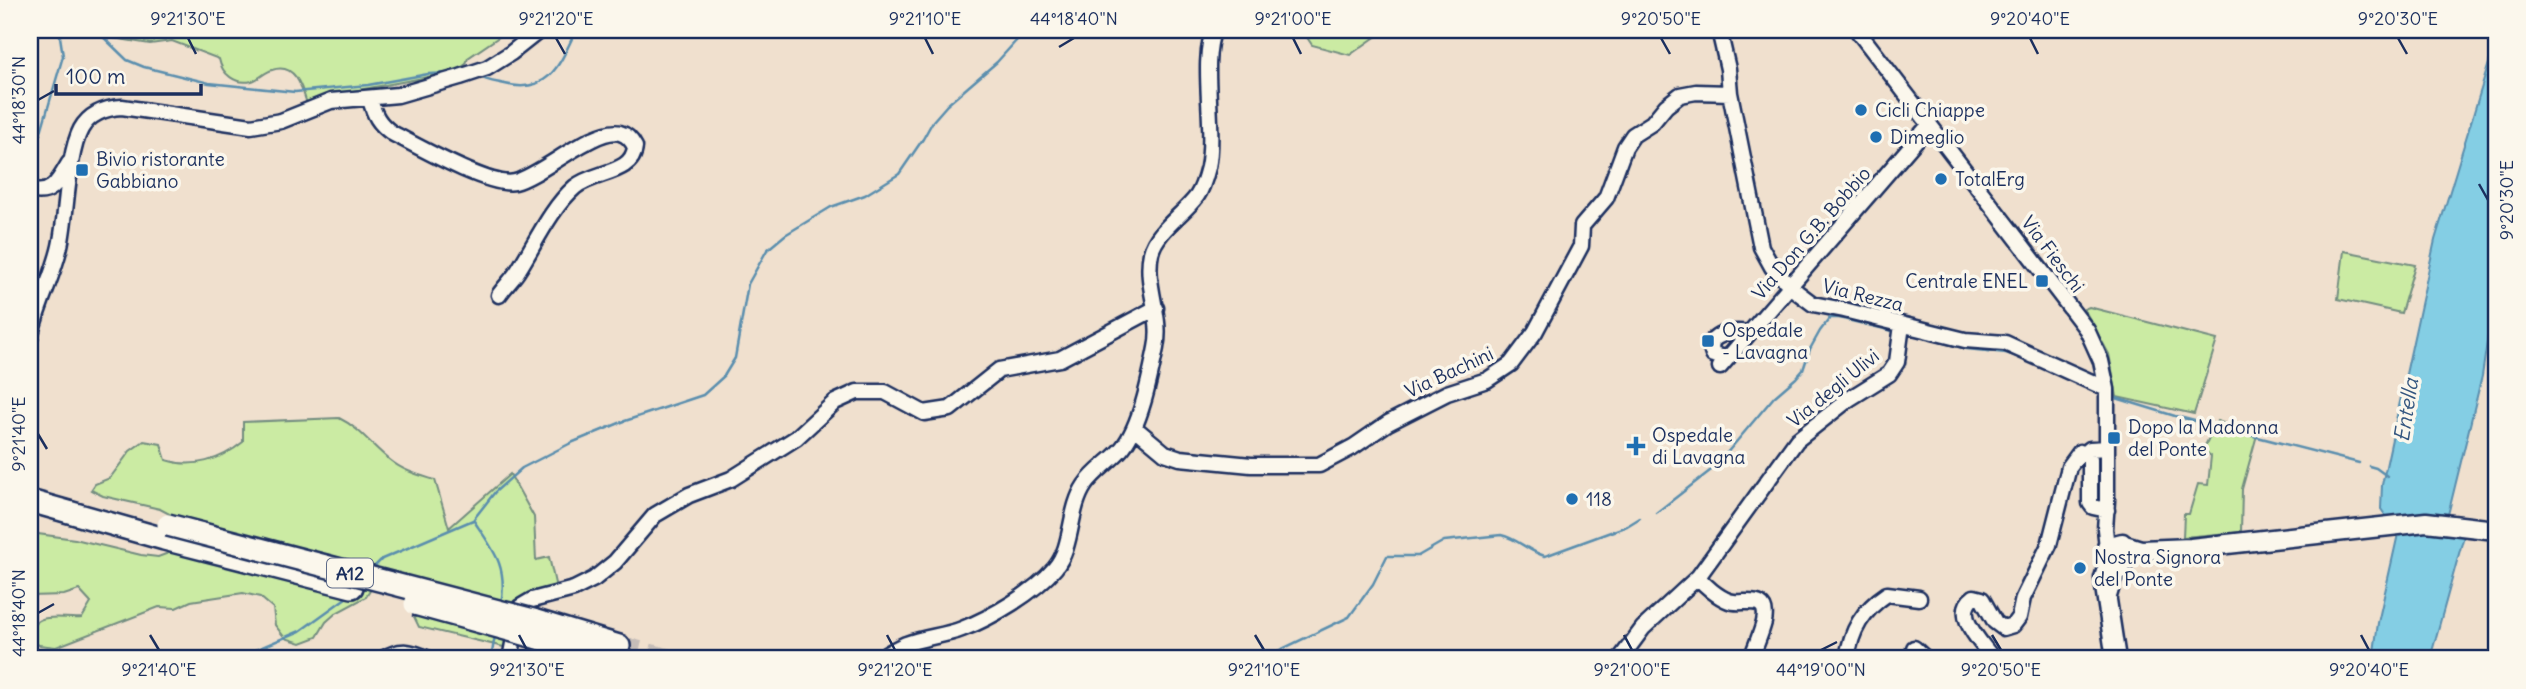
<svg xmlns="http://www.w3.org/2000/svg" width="2526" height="689" font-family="Delius,sans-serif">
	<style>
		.green { fill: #cbeba3; stroke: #738d80; stroke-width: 2 }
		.water { fill: #84cee4; stroke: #5a8eae; stroke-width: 2 }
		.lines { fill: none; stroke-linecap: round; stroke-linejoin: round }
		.stream { stroke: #5a8eae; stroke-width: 2.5 }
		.highway-tunnel { stroke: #c5bdb8; stroke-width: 21; stroke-dasharray: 21 10; stroke-linecap: butt }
		.minor-casing { stroke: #1b2f5e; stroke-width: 19 }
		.major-casing { stroke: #1b2f5e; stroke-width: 23 }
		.highway-casing { stroke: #1b2f5e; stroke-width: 26 }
		.minor { stroke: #fbf7ec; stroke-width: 14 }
		.major { stroke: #fbf7ec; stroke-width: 18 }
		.highway { stroke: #fbf7ec; stroke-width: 21 }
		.highway-bridge-casing { stroke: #1b2f5e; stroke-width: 26; stroke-linecap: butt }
		.highway-bridge { stroke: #fbf7ec; stroke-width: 21 }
		.ticks { fill: none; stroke: #1b2f5e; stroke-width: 2.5 }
		.poi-dot { fill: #1f6fb2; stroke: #fbf7ec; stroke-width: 2.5 }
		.labels { text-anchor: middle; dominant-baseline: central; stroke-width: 7; stroke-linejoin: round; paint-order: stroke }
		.shield { fill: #fbf7ec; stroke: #5e6b89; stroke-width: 2 }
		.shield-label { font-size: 18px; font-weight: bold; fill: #1b2f5e }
		.poi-label { font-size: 19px; fill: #1b2f5e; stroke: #fbf7ec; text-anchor: start }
		.street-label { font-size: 19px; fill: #1b2f5e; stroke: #fbf7ec }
		.water-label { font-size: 21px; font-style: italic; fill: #355780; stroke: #fbf7ec }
		.neatline { fill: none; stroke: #1b2f5e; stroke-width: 2.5 }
		.ticks-label { font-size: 18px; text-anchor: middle; fill: #1b2f5e }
	</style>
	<rect width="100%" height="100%" fill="#f0e0ce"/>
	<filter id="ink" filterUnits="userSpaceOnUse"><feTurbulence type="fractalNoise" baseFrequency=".0143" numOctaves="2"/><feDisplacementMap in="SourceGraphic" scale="14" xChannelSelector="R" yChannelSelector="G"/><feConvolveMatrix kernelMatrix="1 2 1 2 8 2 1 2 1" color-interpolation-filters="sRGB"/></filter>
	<g filter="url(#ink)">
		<!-- green -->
		<path class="green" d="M97,30H509L468,58L466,64L455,72L343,93L307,104C302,87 295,62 272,70C265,72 259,79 252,81C235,85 222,74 219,59L172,41L150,44L113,38Z
			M1302,30H1380L1378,35L1350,55L1312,45Z
			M2344,251L2415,265L2401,313L2338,299Z
			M2089,307L2217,340L2194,414L2117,397L2109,354L2084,309Z
			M339,418C360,428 372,446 390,460C403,471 419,475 435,480L449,528L510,474L534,517L536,560L549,557L556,588L532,595L508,648L419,627L402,592L380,575L366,597L336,613L326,622L317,637L301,643L285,638L275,625L273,608L260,597L243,593L191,601L176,608L159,607L56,647L39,645L30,640C30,608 61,620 82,618L91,603L79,590L64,595L30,596V533L75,539L141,555L158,557L174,551L181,520L160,509L103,496L91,490L95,484L110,478L130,451L144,441L161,444L166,460C193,469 221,460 243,442V422Z
			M2217,421L2257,435L2242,489L2241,532L2183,537L2184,514H2189L2198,484L2208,485L2211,456L2203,450Z"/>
		<!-- water -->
		<path class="water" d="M2496,40V281L2482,376L2445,527L2465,532L2430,659H2373L2378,623L2398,534L2381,509L2382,485L2435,240Z"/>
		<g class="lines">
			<!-- stream -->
			<path class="stream" d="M96,30L127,60L144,67L209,83L295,92L368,85L428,74L451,73
				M478,76C486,81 496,82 505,84C549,95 560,64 576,30
				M38,185L33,159L63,56L59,30
				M30,219L36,195
				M1910,334L1967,349L2006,353L2029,361
				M2041,367L2090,389
				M2116,398L2175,416L2359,463
				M2369,466L2376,468L2387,476
				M1656,513L1715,467L1774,397L1796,378L1803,370L1810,349L1820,331L1830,318H1839L1893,331
				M474,521C494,551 508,566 501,604
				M372,569L382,559L473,520L495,492L522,468L571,443L622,422L703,395L724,376L735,358L748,284L767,250L785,235L831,207L865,195L899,174L923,139L933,121L947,105L997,62L1026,30
				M234,659L300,631L350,595
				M491,659L495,635
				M1261,659L1349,617L1373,584L1387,556H1418L1444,541L1501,535C1517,538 1529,552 1545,556L1627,526L1640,518"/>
			<!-- highway-tunnel -->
			<path class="highway-tunnel" d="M619,646L668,659"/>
			<!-- minor casing -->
			<g class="minor-casing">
				<path id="minor" d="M1719,30L1728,69L1730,93L1761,247L1772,267L1797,292L1813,304L1844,310L1965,340L2005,343L2107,389
					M1857,30L2087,330L2101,361L2107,389V501L2105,529L2107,547
					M370,99C374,115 379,124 392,133C417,146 491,188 515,182C541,176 596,126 620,133C628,135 632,141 635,147C633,174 595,171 575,187C551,208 536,242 519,269C514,278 505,286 499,295
					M30,190C52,197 59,180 69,163
					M30,339C36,307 53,278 60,246C67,215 67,155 81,129C90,113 105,108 122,107L251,126L281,121L331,101L398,95L460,77L487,68L511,53L540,30
					M1727,358L1713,355L1711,349L1712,341C1721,332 1736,331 1749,333
					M1720,367L1930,124
					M1135,428L1165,453L1180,458L1251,465H1319L1353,447L1388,423L1447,393L1487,380L1511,364L1535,332L1581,246L1582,226L1606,198L1625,147L1633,135L1652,123L1666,106L1680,95L1696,92L1730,93
					M2085,454L2090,459V503L2093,507L2107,510
					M1698,577C1705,586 1718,597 1729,601C1742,606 1770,592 1764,622C1761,634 1755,647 1751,659
					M1914,648L1926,659
					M383,659C400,648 412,651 429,659
					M510,659L520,607L532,600L574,589L594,579L615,562L655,515L689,495L731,479L796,438L835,402L857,392H885L924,413L950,409L999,370L1060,359L1156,308
					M878,659C887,654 897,648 906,644C924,637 944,636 962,629C991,618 1035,592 1055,568C1074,545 1068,510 1085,485C1095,470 1112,461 1123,447C1141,424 1150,377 1156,348C1163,316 1144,285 1151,253C1156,231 1184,214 1197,196C1202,189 1206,175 1208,167C1216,129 1200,60 1214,30
					M1620,659L1643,628L1698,577L1797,440L1849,399L1889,374L1897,362L1902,325
					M1694,659L1703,657L1710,659
					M1847,659C1851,630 1863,610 1887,594L1919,598
					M1993,659C1982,643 1951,614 1974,597L1982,599L1995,622L2003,628L2013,625L2019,617L2023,598L2049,545L2069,467L2080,452L2085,454L2090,449L2107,448"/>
			</g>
			<!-- major casing -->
			<g class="major-casing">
				<path id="major" d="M2125,545L2141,550L2191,548L2426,522L2496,530
					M2107,596L2112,579L2127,558L2126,548L2122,543L2107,547L2106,555L2109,562L2104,578L2105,587L2116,659"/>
			</g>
			<!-- highway casing -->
			<g class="highway-casing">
				<path id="highway" d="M30,501L164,539L352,587
					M533,620L619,646
					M528,635L604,659"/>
			</g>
			<!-- minor -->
			<use href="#minor" class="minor"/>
			<!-- major -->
			<use href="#major" class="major"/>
			<!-- highway -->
			<use href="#highway" class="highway"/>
			<!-- highway-bridge casing -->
			<g class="highway-bridge-casing">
				<path id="highway-bridge" d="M168,525L533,620
					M415,604L528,635"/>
			</g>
			<!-- highway-bridge -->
			<use href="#highway-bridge" class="highway-bridge"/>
		</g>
	</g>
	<!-- ticks -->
	<path class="ticks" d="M188,38L196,54M556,38L565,54M925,38L933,54M1293,38L1301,54M1661,38L1670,54M2030,38L2038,54M2398,38L2407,54M1059,47L1074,38M38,100L54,91M2479,184L2488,200M38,434L47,449M38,613L54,604M150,635L159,650M519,635L527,650M887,635L895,650M1255,635L1264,650M1624,635L1632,650M1992,635L2001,650M2361,635L2369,650M1821,650L1837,642"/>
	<!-- markers -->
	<g class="poi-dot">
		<circle cx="1861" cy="110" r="7"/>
		<circle cx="1876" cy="137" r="7"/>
		<rect x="75" y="163" width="14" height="14" rx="3.5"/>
		<circle cx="1941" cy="179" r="7"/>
		<rect x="2035" y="274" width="14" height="14" rx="3.5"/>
		<rect x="1701" y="334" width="14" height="14" rx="3.5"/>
		<rect x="2107" y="431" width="14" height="14" rx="3.5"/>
		<path d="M1632.5 435.5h7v7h7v7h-7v7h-7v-7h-7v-7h7z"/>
		<circle cx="1572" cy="499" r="7"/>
		<circle cx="2080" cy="568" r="7"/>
	</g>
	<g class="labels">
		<!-- shield labels -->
		<rect class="shield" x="327" y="558.5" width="46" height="29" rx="5"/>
		<g class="shield-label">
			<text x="350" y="573">A12</text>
		</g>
		<!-- poi labels -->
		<g class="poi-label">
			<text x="1875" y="110">Cicli Chiappe</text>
			<text x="1890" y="137">Dimeglio</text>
			<text x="96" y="159">Bivio ristorante<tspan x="96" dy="22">Gabbiano</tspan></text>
			<text x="1955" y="179">TotalErg</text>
			<text x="2028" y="281" text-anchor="end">Centrale ENEL</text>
			<text x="1722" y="330">Ospedale<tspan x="1722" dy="22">- Lavagna</tspan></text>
			<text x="2128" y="427">Dopo la Madonna<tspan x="2128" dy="22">del Ponte</tspan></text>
			<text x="1652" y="435">Ospedale<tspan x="1652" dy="22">di Lavagna</tspan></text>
			<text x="1586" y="499">118</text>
			<text x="2094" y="557">Nostra Signora<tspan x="2094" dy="22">del Ponte</tspan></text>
		</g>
		<!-- street labels -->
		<g class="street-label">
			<text transform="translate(1811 233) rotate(-49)">Via Don G.B. Bobbio</text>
			<text transform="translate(2053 254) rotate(53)">Via Fieschi</text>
			<text transform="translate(1863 295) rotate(14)">Via Rezza</text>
			<text transform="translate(1449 372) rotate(-25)">Via Bachini</text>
			<text transform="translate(1833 388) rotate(-39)">Via degli Ulivi</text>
		</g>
		<!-- water labels -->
		<g class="water-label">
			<text transform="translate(2406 410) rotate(-81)">Entella</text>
		</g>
	</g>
	<!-- margin -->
	<rect width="2526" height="689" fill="none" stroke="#fbf7ec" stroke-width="77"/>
	<!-- scale -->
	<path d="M56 84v10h145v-10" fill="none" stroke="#1b2f5e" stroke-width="3.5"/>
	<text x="66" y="84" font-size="21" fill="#1b2f5e" stroke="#fbf7ec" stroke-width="5" paint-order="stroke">100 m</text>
	<rect x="38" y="38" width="2450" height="612" class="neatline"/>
	<g class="ticks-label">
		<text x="188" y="25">9°21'30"E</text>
		<text x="556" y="25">9°21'20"E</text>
		<text x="925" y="25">9°21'10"E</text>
		<text x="1074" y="25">44°18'40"N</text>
		<text x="1293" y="25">9°21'00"E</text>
		<text x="1661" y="25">9°20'50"E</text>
		<text x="2030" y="25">9°20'40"E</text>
		<text x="2398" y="25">9°20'30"E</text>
		<text transform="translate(19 100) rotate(-90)" y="6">44°18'30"N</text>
		<text transform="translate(2507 200) rotate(-90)" y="6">9°20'30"E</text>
		<text transform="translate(19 434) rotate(-90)" y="6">9°21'40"E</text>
		<text transform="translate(19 613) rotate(-90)" y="6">44°18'40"N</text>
		<text x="159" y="676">9°21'40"E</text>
		<text x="527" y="676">9°21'30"E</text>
		<text x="895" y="676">9°21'20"E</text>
		<text x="1264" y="676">9°21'10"E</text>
		<text x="1632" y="676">9°21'00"E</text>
		<text x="1821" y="676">44°19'00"N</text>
		<text x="2001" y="676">9°20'50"E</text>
		<text x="2369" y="676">9°20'40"E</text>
	</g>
</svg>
